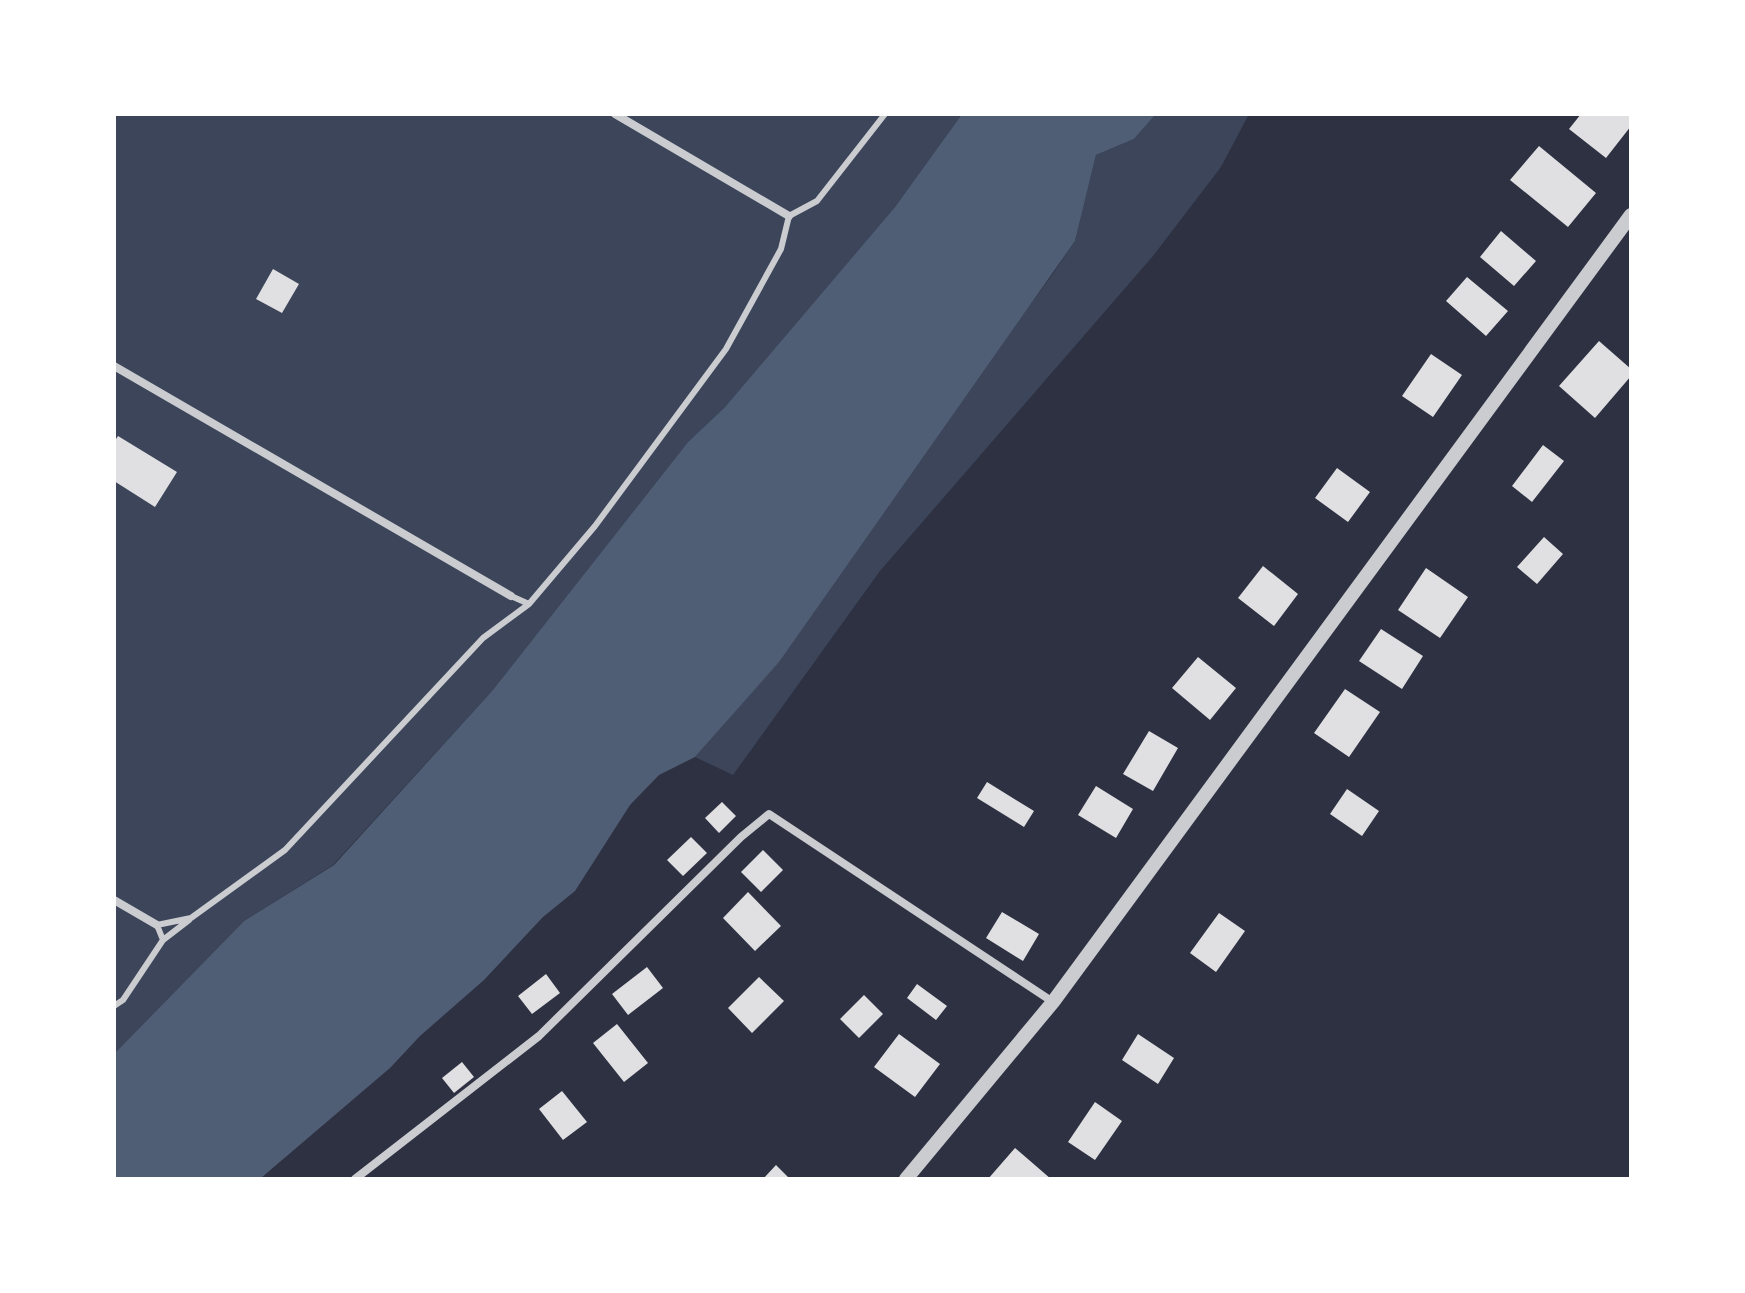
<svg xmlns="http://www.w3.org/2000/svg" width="1745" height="1293" font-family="Inter,sans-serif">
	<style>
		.green { fill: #3c4559 }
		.water { fill: #4f5d75 }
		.building { fill: #e0e0e3 }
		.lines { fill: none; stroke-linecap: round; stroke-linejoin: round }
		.service { stroke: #caccd0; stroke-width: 6 }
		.minor { stroke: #caccd0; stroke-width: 8 }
		.tertiary { stroke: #caccd0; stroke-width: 14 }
	</style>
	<rect width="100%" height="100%" fill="#2d3142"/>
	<!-- green -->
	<path class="green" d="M114,114H962L895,207L725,407L688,442L492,691L333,865L244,921L114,1054Z
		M1156,114H1249L1221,167L1153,256L880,571L733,775L695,757L722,726L1052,275L1075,241L1096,155L1134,139Z"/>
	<!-- water -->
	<path class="water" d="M962,114H1156L1134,139L1096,155L1075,241L779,662L695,757L659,775L630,805L575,891L543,917L484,980L420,1036L390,1068L261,1178L114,1179V1054L244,921L334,865L492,691L688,442L725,407L895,207Z"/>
	<!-- building -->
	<path class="building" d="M1581,114H1631V126L1606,158L1569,129Z
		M1539,146L1596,193L1568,227L1510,180Z
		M1501,231L1536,261L1514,286L1480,257Z
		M273,269L299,284L282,313L256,299Z
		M1467,277L1508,311L1486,336L1446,301Z
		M1599,341L1631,369V376L1595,418L1559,386Z
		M1431,354L1462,375L1433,417L1402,396Z
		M118,436L177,472L155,507L114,481V442Z
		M1543,445L1564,461L1532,502L1512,486Z
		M1337,468L1370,492L1348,522L1315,498Z
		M1544,537L1563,554L1537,584L1517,567Z
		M1263,566L1298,594L1274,626L1238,598Z
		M1426,568L1468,597L1440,638L1398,610Z
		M1381,629L1423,656L1402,689L1359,661Z
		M1198,657L1236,688L1210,720L1172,688Z
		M1345,689L1380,712L1349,757L1314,733Z
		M1149,731L1178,748L1153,791L1123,774Z
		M987,782L1034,811L1024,827L977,798Z
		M1096,786L1133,809L1116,838L1078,815Z
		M1347,789L1379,811L1362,836L1330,814Z
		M722,802L736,816L719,833L705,818Z
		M691,837L707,853L683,876L667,860Z
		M763,850L783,870L761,892L741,872Z
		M748,892L781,926L755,951L723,918Z
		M1002,912L1039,934L1023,961L986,938Z
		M1219,913L1245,931L1216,972L1190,953Z
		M647,967L663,988L628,1015L612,994Z
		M546,974L560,993L532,1014L518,996Z
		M759,977L784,1001L752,1033L728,1008Z
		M917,984L947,1006L936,1020L907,998Z
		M864,995L883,1014L859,1038L840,1019Z
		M617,1024L648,1063L624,1082L593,1043Z
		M899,1034L940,1064L915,1097L874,1067Z
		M1138,1034L1174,1058L1158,1084L1122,1060Z
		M462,1062L474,1077L454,1093L442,1078Z
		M562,1091L587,1122L563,1140L539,1109Z
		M1095,1102L1122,1121L1095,1160L1068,1142Z
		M1015,1148L1051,1179H988Z
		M776,1165L790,1179H763Z"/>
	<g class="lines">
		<!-- service -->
		<path class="service" d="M511,596L529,604L595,526L726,349L781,249L789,216L817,201L885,114
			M163,940L189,920
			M114,1006L123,1000L163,940L157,925L191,918L285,850L483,638L529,604"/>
		<!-- minor -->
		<path class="minor" d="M615,114L789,216
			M114,366L511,596
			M114,900L157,925
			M355,1179L539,1036L741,837L769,814L1053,1002"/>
		<!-- tertiary -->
		<path class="tertiary" d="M906,1179L1053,1002L1631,215"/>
	</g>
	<!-- border -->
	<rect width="1745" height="1293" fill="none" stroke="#ffffff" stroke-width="232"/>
</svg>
